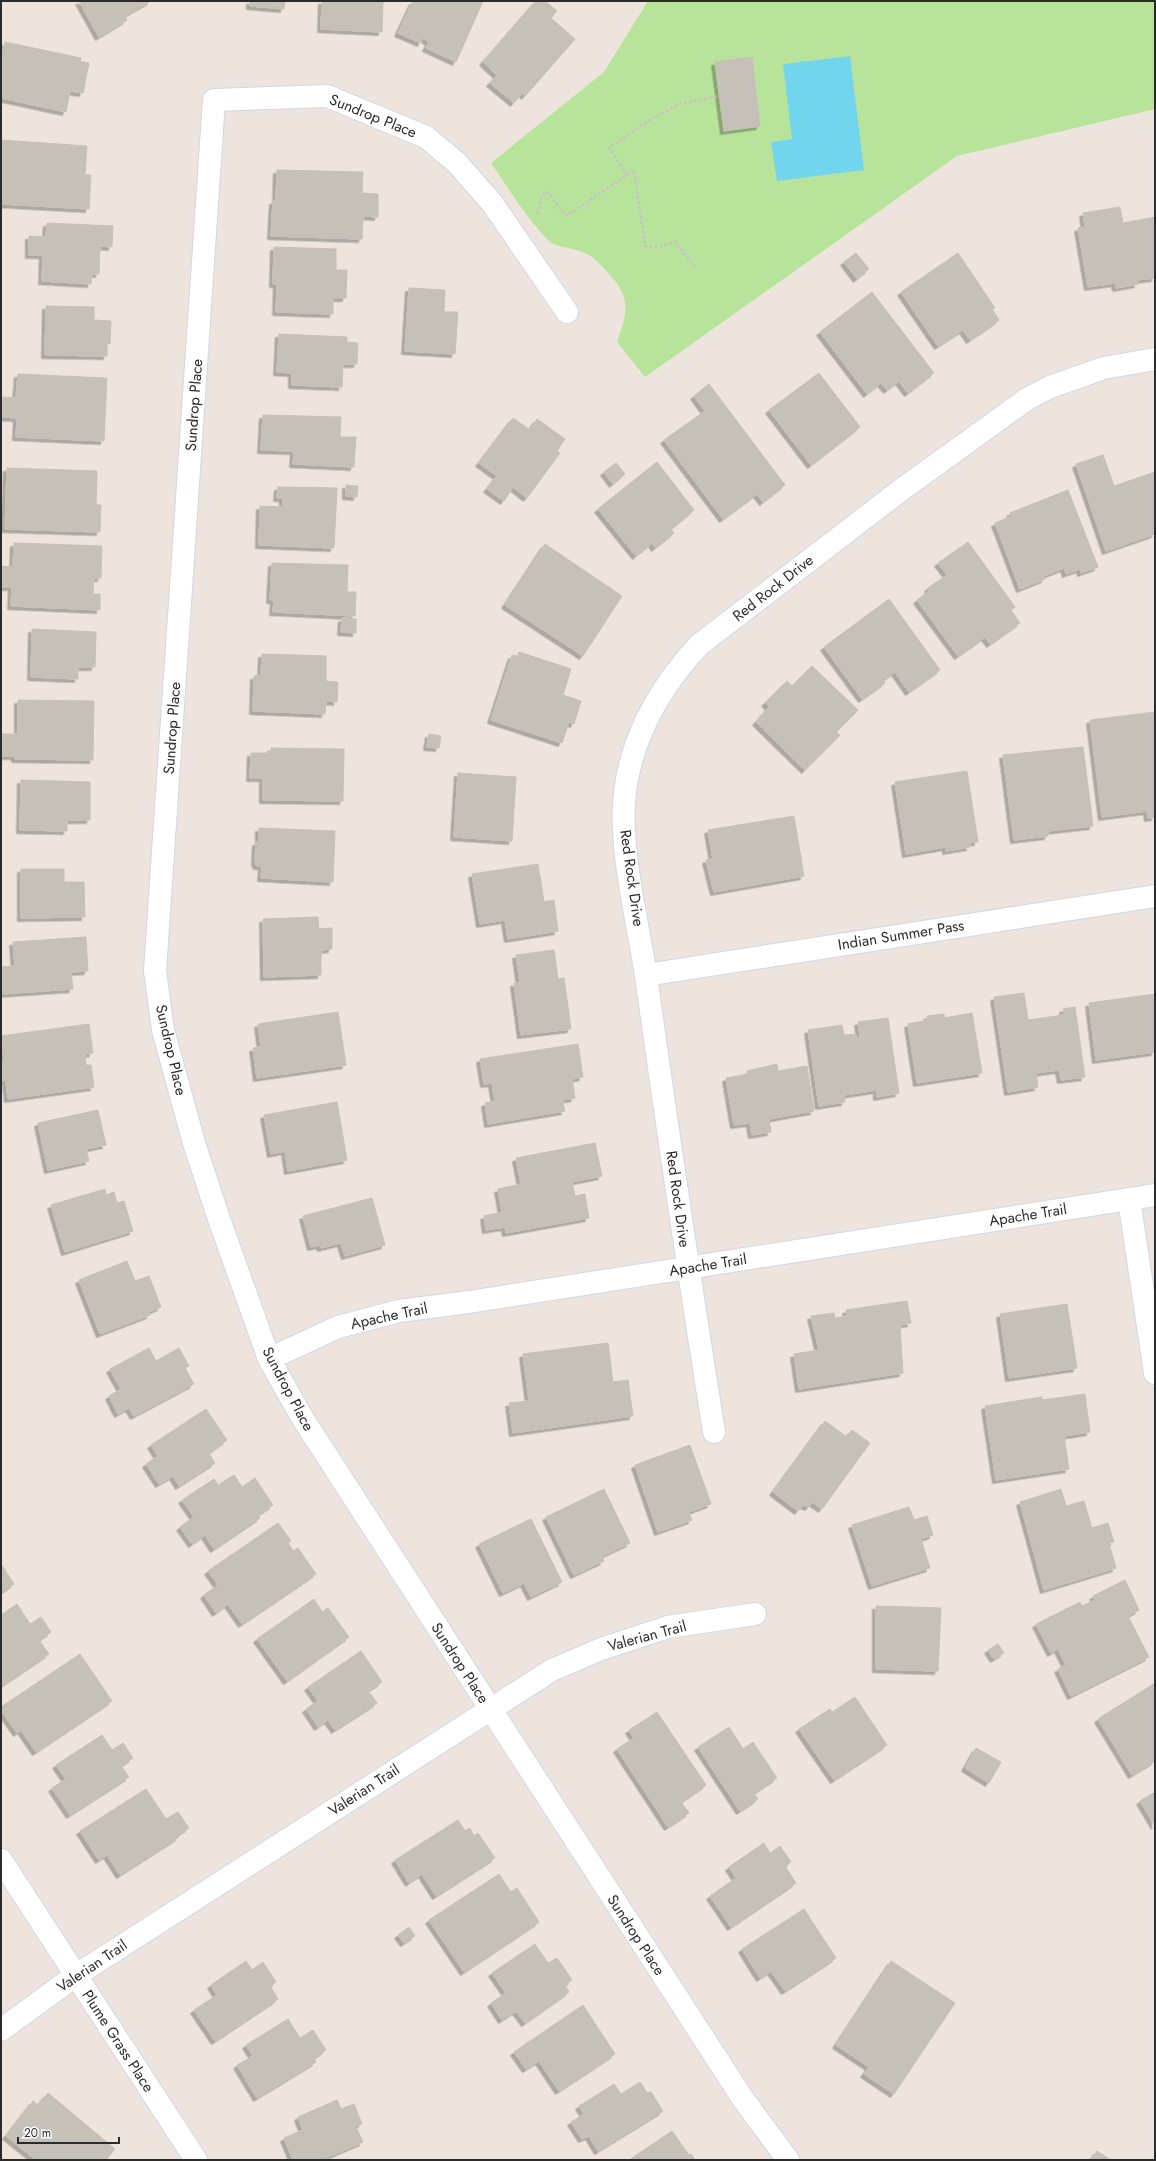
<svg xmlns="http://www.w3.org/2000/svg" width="1156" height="2161" font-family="Jost,sans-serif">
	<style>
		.green { fill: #b8e39a }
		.water { fill: #71d6ed }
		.building { fill: #c5c0b8; stroke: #c8c0b6; filter: url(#shadow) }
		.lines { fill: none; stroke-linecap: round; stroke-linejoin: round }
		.minor-casing { stroke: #d2d7e3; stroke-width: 24 }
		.path { stroke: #c4c4c4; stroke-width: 2.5; stroke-dasharray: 3 2; stroke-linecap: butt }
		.minor { stroke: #fff; stroke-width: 22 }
		.labels { text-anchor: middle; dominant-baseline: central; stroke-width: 3; stroke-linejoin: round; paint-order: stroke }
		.street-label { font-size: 15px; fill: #2b2b2b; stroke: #fff }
	</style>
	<defs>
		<filter id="shadow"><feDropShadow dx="-3.5" dy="3.5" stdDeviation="0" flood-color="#0004"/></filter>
	</defs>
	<rect width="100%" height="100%" fill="#ece4dd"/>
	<!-- green -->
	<path class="green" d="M648,1H1155V109L957,156L645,377L617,342C628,312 631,297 608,273C602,266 595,258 587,254C578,249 556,247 550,242C527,220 509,189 491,163L604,72Z"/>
	<!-- water -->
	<path class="water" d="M850,56L864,170L777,181L771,142L792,139L783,64Z"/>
	<!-- building -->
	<path class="building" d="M79,1H151L124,16L127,20L99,37Z
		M250,1H285L284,9L250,6Z
		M322,1H383L382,32L321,29Z
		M413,1H483L456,62L426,48L429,42L423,38L421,43L398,33Z
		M536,1H545L557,11L551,18L575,39L525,96L522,93L514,103L490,83L497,75L483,62Z
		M5,42L81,58L80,61L89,63L83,93L70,91L66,112L1,98V60Z
		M752,57L760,126L724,131L715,62Z
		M1,140L87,146L85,175H91L89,209L1,204Z
		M277,170L363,172L362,193L378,194V217L363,216L362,239L271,236L273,201H276Z
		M1120,207L1123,223L1155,217V278L1137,280L1138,284L1116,288L1115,283L1088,287L1078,228L1085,227L1083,213Z
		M47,223L113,226L112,247L100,246L99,274H92L91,284L42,281L43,255H29V236L46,237Z
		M274,247L336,249V270H347L346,298H333V314L276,312L277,284H273Z
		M856,253L869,269L857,279L844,262Z
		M958,253L995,308L992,309L999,320L970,340L963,330L938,346L901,292Z
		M409,288L445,290L444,312H458L455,354L405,351Z
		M872,292L934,373L908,393L899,381L887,390L881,383L867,394L820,332Z
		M46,306L94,307V320L111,321L110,344L107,343V356L45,355Z
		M279,334L347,337V342L358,343L357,364H343L342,387L292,385V373L277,372Z
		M819,373L860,427L811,465L769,410Z
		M18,374L107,378L104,441L16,437L17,418L2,417L3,397L16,398Z
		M709,384L785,485L763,502L757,494L723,519L664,440L705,411L694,396Z
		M263,415L341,417L340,437H356L354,467L293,464L294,451L261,450Z
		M513,418L530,430L537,419L565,439L557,451L560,453L527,498L513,487L504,501L487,489L497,476L479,463Z
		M1103,455L1114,486L1155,472V534L1106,551L1076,464Z
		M657,462L694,510L671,529L674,533L655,548L652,543L636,556L598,509Z
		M616,463L625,474L613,484L604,472Z
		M7,468L97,471L96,505H101L100,532L5,529Z
		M346,485L358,486L357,497L346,496Z
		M278,487L337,488L334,548L259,545L260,506L283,507V498H277Z
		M1068,490L1098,567L1081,573L1080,569L1066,574L1064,568L1044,576L1045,579L1020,589L995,523L1012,516L1010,513Z
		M968,542L1015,607L1011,610L1020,623L990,644L985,637L958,656L917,600L929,591L928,588L947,575L938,563Z
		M14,543L102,546L101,578H94L93,594H100V610L11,606L12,587H1V566L13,567Z
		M545,544L622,596L583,656L505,605Z
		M272,563L348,565L347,592H356L355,616L273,612L274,600H270Z
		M889,599L940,670L909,692L895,672L883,680L885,683L862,699L824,647Z
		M342,618L356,619V633L341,632Z
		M32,629L96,632L95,667H78V679L31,677Z
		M519,652L571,669L563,695L581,701L574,724L569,722L562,743L491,720L512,655L518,657Z
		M262,654L326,656V681L338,682L337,702L326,701L325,714L253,711L254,676H261Z
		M812,666L858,710L836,732L840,735L805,770L756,722L769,707L765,703L787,681L792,686Z
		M18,700L94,701L93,760L15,759V756H1V734H18Z
		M1155,712V817L1148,818L1147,811L1102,817L1090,720Z
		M429,734L441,736L439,748L427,747Z
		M1083,747L1093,826L1048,831V836L1014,840L1003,755Z
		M271,748L344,749L343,801L263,800V778H250L251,753H271Z
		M967,771L978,842L969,843L970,847L946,851V847L906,854L895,782Z
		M458,773L516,777L512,841L454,837Z
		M21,780L90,782V820H67V831L20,830Z
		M794,816L804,876L714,892L706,860L713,859L708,830Z
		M259,828L335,831L333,882L261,878L262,866H257L255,862L256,842H259Z
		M538,864L544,902L554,900L558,931L508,939L505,920L480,924L472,874Z
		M21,869H64V882H84L85,917L21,918Z
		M318,917L319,929L332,928V949L321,950V975L264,977L263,919Z
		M86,937L88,971L71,972L73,989L1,994V967L15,966L13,942Z
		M554,950L558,979L564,978L571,1029L521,1035L514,983H520L516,955Z
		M1024,993L1028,1020L1064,1015L1063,1009L1075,1007L1085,1077L1061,1080L1059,1070L1036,1073L1038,1087L1008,1092L994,997Z
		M1155,994V1052L1096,1060L1089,1003Z
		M338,1012L346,1065L257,1078L253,1048L261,1047L258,1024Z
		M972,1013L982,1073L917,1083L908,1024L928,1020L927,1016L944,1014V1018Z
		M888,1018L899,1093L877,1097V1090L844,1095L845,1102L819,1106L808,1030L842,1025L844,1035L856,1034V1038L860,1037L858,1022Z
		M89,1024L93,1053L85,1054L86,1065H91L94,1087L8,1099L6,1080L1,1081V1059H4L1,1036Z
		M578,1044L583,1077L572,1079L575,1098L562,1100L565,1111L488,1124L485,1103L495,1101L492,1083L484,1084L480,1059Z
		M777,1064L778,1071L807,1066L814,1111L769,1119L771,1132L752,1135L750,1123L734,1125L726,1078L748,1074L747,1071Z
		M337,1102L347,1160L288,1171L285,1151L271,1154L264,1115Z
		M98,1110L106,1145L86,1149L89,1161L48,1170L38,1123Z
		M595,1143L602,1176L572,1182L575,1196L585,1194L589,1218L506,1233L505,1227L486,1230L484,1216L502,1212L498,1189L521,1184L516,1158Z
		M105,1189L106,1195L114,1192L117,1203L124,1201L133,1231L65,1252L51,1205Z
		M372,1198L385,1245L345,1256L341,1243L321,1248L320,1245L311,1247L303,1216Z
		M127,1261L135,1281L149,1276L161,1307L149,1312L150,1315L100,1334L79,1280Z
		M907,1301L911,1323L900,1325L903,1373L799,1389L794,1354L819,1350L811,1316L834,1313L835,1318L847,1316L846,1310Z
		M1067,1304L1077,1368L1009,1378L1000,1314Z
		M608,1343L613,1382L628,1380L633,1416L513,1433L509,1403L529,1401L523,1354Z
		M149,1348L156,1361L179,1348L189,1366L185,1368L194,1384L134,1416L129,1408L118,1414L109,1396L121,1389L110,1369Z
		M1085,1394L1090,1432L1064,1436L1069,1469L996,1480L985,1406L1042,1397V1400Z
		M206,1409L227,1440L209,1453L215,1463L179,1486L173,1476L159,1484L146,1464L158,1456L151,1445Z
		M825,1421L847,1437L852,1430L870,1443L822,1509L812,1502L809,1507L803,1505L798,1511L773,1492Z
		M690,1445L711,1504L689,1512L692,1520L658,1532L635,1465Z
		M234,1475L242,1487L255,1478L273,1505L258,1515L260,1518L214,1549L205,1535L192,1544L180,1527L194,1517L182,1500L214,1479L218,1485Z
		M604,1489L630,1543L602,1556L604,1561L574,1575L546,1517Z
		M1061,1489L1066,1506L1084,1501L1092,1528L1108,1523L1114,1542L1109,1543L1116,1568L1044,1590L1020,1502Z
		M909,1507L914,1520L927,1516L933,1535L921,1539L930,1568L872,1586L852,1525Z
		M531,1519L562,1582L531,1597L524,1583L503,1593L479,1544Z
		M278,1523L291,1541L288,1543L293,1551L298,1548L316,1574L242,1624L228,1604L216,1613L204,1595L218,1585L208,1571Z
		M1,1564L14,1584L1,1593Z
		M1125,1580L1139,1610L1128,1616L1149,1657L1071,1696L1058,1669L1066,1665L1058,1649L1051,1653L1036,1624L1080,1602L1082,1606L1095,1600L1093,1596Z
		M314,1599L322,1612L328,1608L349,1637L287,1681L257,1639Z
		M17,1604L30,1624L41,1617L51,1632L39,1640L49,1654L3,1685L1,1681V1615Z
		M876,1606L941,1608L938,1671L876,1669Z
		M998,1644L1004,1653L994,1659L988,1650Z
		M361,1651L382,1682L368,1691L377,1703L335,1730L328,1720L318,1727L306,1709L318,1701L308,1687Z
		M80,1654L112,1701L36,1752L21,1730L17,1733L1,1710V1707Z
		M1155,1683V1761L1132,1775L1098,1719Z
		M855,1697L887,1745L834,1780L799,1729L830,1709L832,1712Z
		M657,1712L706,1785L681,1802L689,1813L668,1827L617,1749L634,1738L629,1730Z
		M729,1727L743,1749L753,1742L777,1778L754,1793L758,1799L740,1811L698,1747Z
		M102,1735L112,1750L123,1743L133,1758L121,1766L129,1777L70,1815L52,1788L66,1779L56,1765Z
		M976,1748L1001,1762L989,1783L965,1768Z
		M146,1789L166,1819L178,1812L189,1828L177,1835L179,1837L120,1875L107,1855L99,1860L80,1831Z
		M1155,1792V1826L1140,1801Z
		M458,1820L465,1831L470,1828L474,1836L478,1833L495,1858L436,1896L422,1874L409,1883L395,1860Z
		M764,1843L770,1853L780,1846L791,1862L785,1866L796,1883L731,1927L710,1896L736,1878L729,1867Z
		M499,1874L511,1892L517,1888L539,1922L464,1972L429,1920Z
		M804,1909L836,1958L785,1991L771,1971L760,1978L742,1949Z
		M409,1927L415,1936L404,1943L398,1935Z
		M535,1944L548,1963L557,1958L572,1980L565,1985L569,1992L525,2023L516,2011L502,2020L491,2003L506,1993L492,1973Z
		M246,1961L252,1970L263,1962L276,1982L270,1986L278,1999L215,2041L194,2010L217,1995L211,1985Z
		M891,1961L955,2003L894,2094L864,2074L869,2067L836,2045Z
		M583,2005L615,2054L559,2091L539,2061L526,2069L514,2052Z
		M288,2019L300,2038L313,2030L326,2050L314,2058L316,2062L257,2098L237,2065L253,2056L246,2045Z
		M640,2082L647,2093L651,2092L663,2111L598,2151L589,2136L582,2139L571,2122L584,2114L579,2106L614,2084L621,2094Z
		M48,2093L115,2149L106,2160H36L6,2136L33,2101L38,2105Z
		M337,2100L341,2109L354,2104L362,2124L356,2127L363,2142L321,2160H293L284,2138L303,2130L298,2117Z
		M672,2131L689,2155L691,2154L695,2160H629Z
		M1097,2151L1111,2160H1091Z"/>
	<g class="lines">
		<!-- minor casing -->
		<g class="minor-casing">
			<path id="minor" d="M567,312L492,203L457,163L426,137L327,96L214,100L155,971L163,1030L194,1143L219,1219L269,1359L303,1419L743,2099L788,2160
				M646,975L1155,896
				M1129,1199L1155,1373
				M269,1359L338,1327L399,1311L469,1302L1155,1195
				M714,1432C690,1282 668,1133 647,983C639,924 618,850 625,792C632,736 661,686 699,645L901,490L1027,399L1050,387L1104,368L1155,359
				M1,1860L196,2160
				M1,2030L75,1976L552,1670L601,1649L668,1627L755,1614"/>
		</g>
		<!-- path -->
		<path class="path" d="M627,175L634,170L645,246L657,247L675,242L695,266
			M537,214L542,195L548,192L566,216L627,175L609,148L648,121L680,104L719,96"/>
		<!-- minor -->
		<use href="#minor" class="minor"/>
	</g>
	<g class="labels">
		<!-- street labels -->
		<g class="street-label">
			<text transform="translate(373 116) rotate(22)">Sundrop Place</text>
			<text transform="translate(194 405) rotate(-86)">Sundrop Place</text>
			<text transform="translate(773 588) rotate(-38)">Red Rock Drive</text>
			<text transform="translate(172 728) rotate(-86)">Sundrop Place</text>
			<text transform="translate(632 878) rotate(82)">Red Rock Drive</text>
			<text transform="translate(901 935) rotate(-9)">Indian Summer Pass</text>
			<text transform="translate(171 1050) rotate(77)">Sundrop Place</text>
			<text transform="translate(678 1199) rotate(82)">Red Rock Drive</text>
			<text transform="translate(1028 1215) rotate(-9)">Apache Trail</text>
			<text transform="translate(708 1265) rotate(-9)">Apache Trail</text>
			<text transform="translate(389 1316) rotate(-12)">Apache Trail</text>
			<text transform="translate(288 1389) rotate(62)">Sundrop Place</text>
			<text transform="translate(647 1636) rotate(-15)">Valerian Trail</text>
			<text transform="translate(460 1663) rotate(57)">Sundrop Place</text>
			<text transform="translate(364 1790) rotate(-33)">Valerian Trail</text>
			<text transform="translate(636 1935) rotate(57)">Sundrop Place</text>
			<text transform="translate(92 1966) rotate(-34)">Valerian Trail</text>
			<text transform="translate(118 2041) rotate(57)">Plume Grass Place</text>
		</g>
	</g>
	<!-- border -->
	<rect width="1156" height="2161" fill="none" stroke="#2b2b2b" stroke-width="4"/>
	<!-- scale -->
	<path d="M18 2137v6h101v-6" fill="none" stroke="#2b2b2b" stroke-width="2"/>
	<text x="24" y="2137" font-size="12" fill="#2b2b2b" stroke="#ffffff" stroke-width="3" paint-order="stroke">20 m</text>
</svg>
